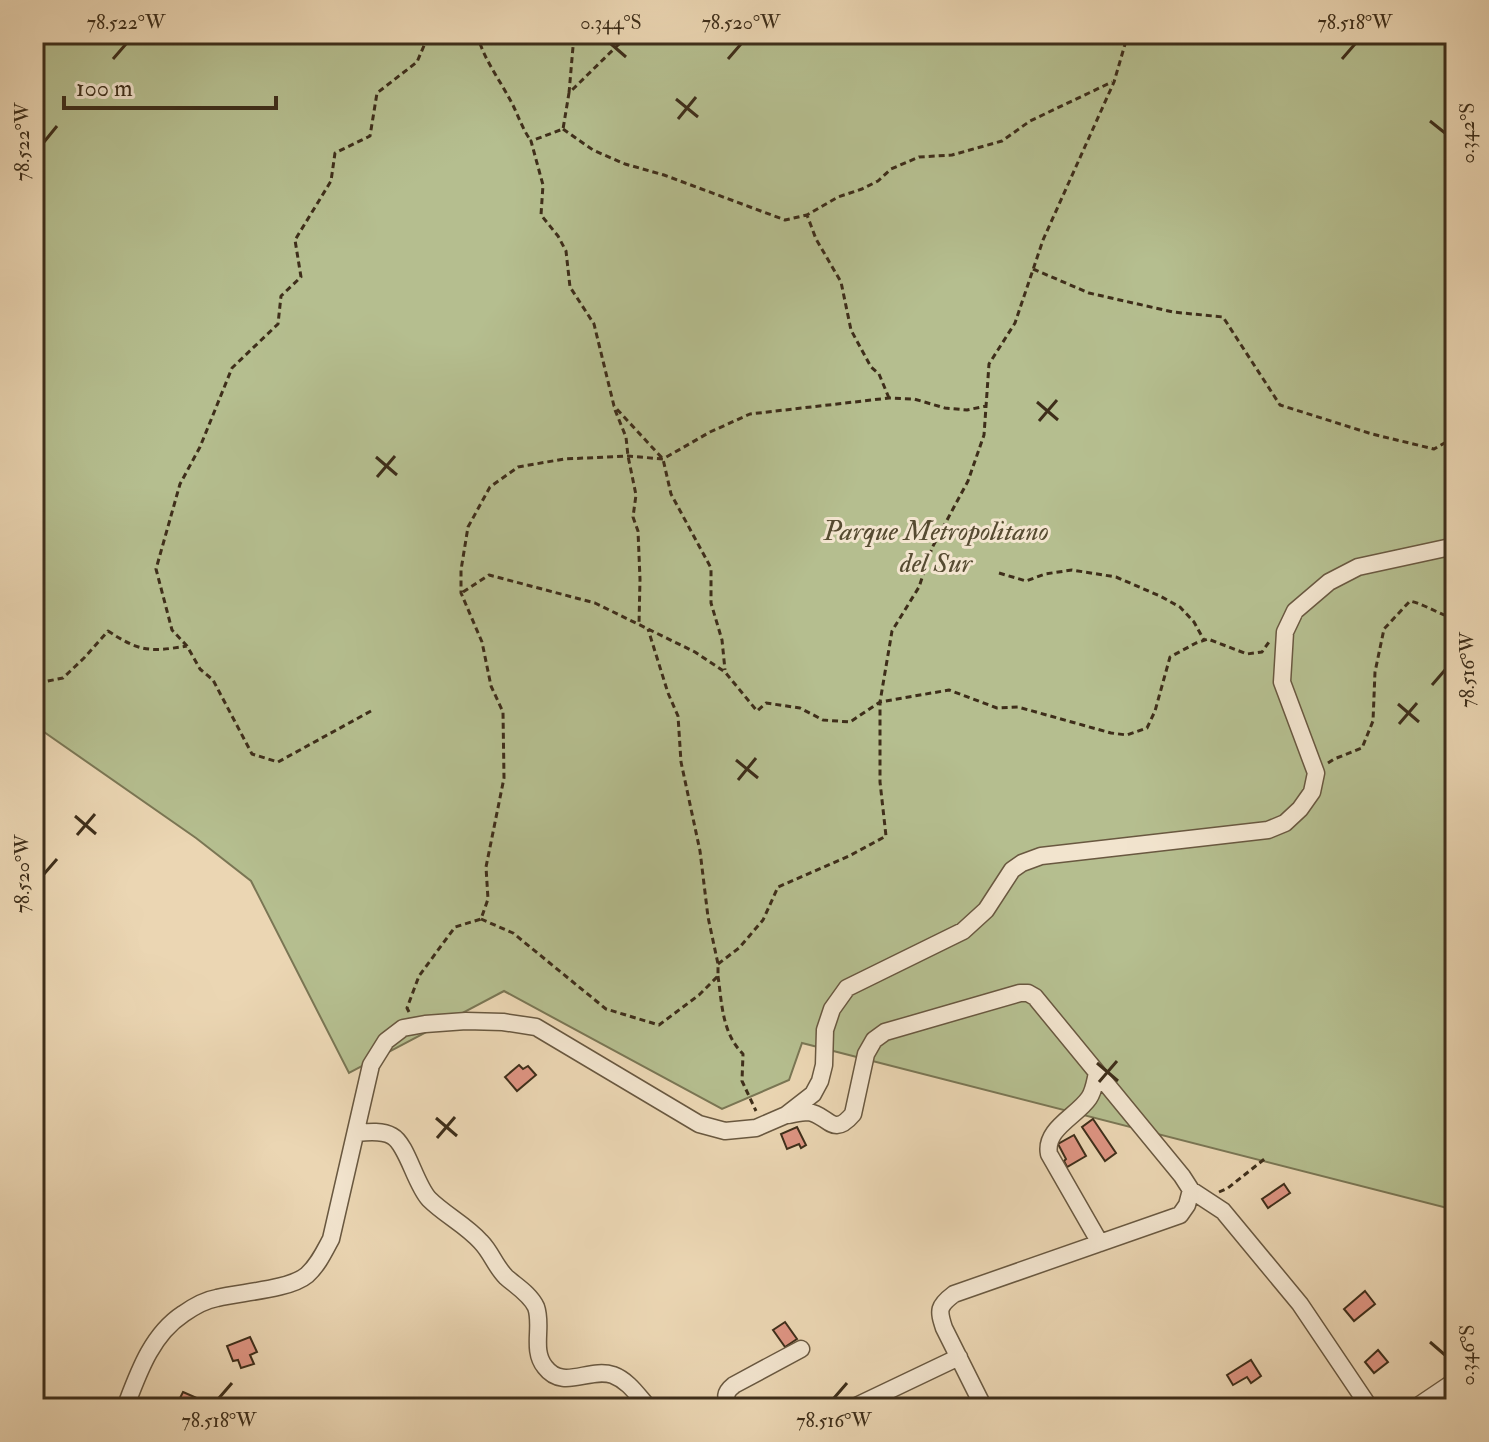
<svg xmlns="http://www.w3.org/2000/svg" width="1489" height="1442" font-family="'IM FELL Double Pica',serif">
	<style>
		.green { fill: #b5be8f; stroke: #7a7654; stroke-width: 2 }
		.building { fill: #de9482; stroke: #3e2e1a; stroke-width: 2 }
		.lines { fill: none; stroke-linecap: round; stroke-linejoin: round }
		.minor-casing { stroke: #695840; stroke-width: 19 }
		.path { stroke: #3e2e1a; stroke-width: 3; stroke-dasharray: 6 4; stroke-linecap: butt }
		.minor { stroke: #f2e4ce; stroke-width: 16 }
		.ticks { fill: none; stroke: #3e2e1a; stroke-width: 3 }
		.labels { text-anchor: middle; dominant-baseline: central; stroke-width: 6; stroke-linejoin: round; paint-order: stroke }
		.park-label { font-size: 28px; font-style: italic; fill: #564b31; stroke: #f2e4ce }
		.neatline { fill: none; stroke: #3e2e1a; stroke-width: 3 }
		.ticks-label { font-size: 20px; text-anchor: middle; fill: #3e2e1a }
	</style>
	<rect width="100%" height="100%" fill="#ebd6b3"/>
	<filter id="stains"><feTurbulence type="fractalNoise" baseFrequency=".0025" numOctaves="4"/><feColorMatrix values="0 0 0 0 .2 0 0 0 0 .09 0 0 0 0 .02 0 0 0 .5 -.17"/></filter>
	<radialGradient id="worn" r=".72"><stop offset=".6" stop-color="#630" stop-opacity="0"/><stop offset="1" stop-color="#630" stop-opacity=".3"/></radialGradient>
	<!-- green -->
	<path class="green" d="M34,34H1455V1210L802,1043L789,1080L722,1109L504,991L349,1073L251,881L196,838L34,725Z"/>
	<!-- building -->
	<path class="building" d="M519,1065L523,1069L528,1066L536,1075L517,1091L505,1077Z
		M1093,1119L1116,1153L1105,1161L1082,1127Z
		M797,1127L806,1145L801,1148L799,1144L787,1149L781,1134Z
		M1074,1135L1086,1156L1067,1167L1064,1161L1066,1159L1058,1144Z
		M1284,1184L1290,1193L1268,1208L1262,1199Z
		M1365,1291L1375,1304L1354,1321L1344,1309Z
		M785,1322L797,1339L785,1347L773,1330Z
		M250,1337L257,1352L250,1355L254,1364L241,1368L238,1360L233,1361L227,1346Z
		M1378,1350L1388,1362L1374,1373L1365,1362Z
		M1251,1360L1261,1376L1251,1383L1247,1377L1233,1385L1227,1375Z
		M183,1392L199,1399L194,1408H175Z"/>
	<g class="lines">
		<!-- minor casing -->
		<g class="minor-casing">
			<path id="minor" d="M1097,1073C1095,1081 1094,1091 1089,1098C1077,1116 1044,1129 1049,1154L1100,1243
				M788,1115C794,1114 801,1112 808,1112C828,1114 832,1139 853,1114L866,1054L874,1040L885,1032L1020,993H1028L1035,997L1182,1176L1191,1190L1187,1205L1180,1215L954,1294C938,1306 938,1310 944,1328L984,1408
				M356,1133C367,1132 382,1130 392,1136C407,1144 415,1184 429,1199C445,1215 466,1225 481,1242C491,1252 495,1266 506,1277C516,1286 530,1294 536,1307C543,1326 531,1350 545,1367C563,1391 589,1367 613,1375C629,1381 638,1396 649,1408
				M1191,1190L1223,1211L1300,1304L1370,1408
				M125,1408C138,1374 151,1335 183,1314C193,1307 205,1300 217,1298C240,1292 289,1290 307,1275C318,1265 324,1252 331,1239L371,1065L386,1041L403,1028L425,1024L466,1021L503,1022L536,1027L699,1124L725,1131L756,1128L786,1115L813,1094L820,1081L824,1065L825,1030L832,1009L847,988L963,931L986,910L1012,870L1022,863L1041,856L1268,830L1285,823L1300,809L1312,792L1316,773L1282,682L1285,632L1295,611L1329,582L1358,567L1455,546
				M730,1408C725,1397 724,1393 734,1385L801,1349
				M852,1408L959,1357
				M1415,1408L1455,1381"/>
		</g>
		<!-- path -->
		<path class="path" d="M477,34C483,57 497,76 508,96C517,111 521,127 531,141
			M647,34L633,36L623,40L569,93L563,129L531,141L543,185L541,215L558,236L566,251L570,287L594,324L614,406L663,459L671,494L711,568V603L722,640L725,670
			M569,93L573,47L571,34
			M563,129L593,150L625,164L664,175L785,220L807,215
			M1033,269L1089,293L1173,312L1223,317L1280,405L1372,434L1434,449L1455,437
			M889,398L879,374L871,367L851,330L841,282L816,239L807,215L838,197L862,189L878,181L891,169L919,157L952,155L1002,141L1030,121L1112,82
			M615,410L626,437L628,456L636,495L633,517L638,531L640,579L639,625
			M999,573L1026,581L1045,574L1072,570L1116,577L1160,596L1180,607L1194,622L1204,640
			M463,592L489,575L595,603L695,652L725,672L757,711L766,703L800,708L823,720L850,722L880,702L949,690L997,708L1018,707L1111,733L1127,735L1147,728L1155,711L1170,657L1196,643L1208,639L1247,654L1262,652L1271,639
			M38,683L63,678L84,658L108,631C140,652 150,652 187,646
			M371,711L278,762L252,754L213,680L200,669L187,646L172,630L156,569L180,484L200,447L232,368L278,324L281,296L301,277L295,240L331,181L335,153L370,136L377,93L417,62L429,34
			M1328,763L1334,759L1362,748L1373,721L1375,672L1384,629L1410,601C1427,605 1439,615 1455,618
			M481,919L513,933L606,1009L659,1025L699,995L718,976V964L708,917L700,851L681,762L678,716L668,693L648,629
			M718,964L739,948L763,920L778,887L849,856L886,836L880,782V702L892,631L919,587L932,548L968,481L984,435L989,364L1015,323L1043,240L1114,82L1128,34
			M718,976C722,1004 722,1033 743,1054L742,1081L756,1111
			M409,1012L407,1008L419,976L455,927L481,919L488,899L486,867L504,778L503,712L491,686L482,642L461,593V570L468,527L490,487L518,467L564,459L628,456L663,459L710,432L750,414L889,398L914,399L945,408L967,410L986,406
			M1219,1192L1228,1188L1267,1157"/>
		<!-- minor -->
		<use href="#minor" class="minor"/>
	</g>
	<!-- ticks -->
	<path class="ticks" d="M611,44L626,57M113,59L126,44M728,59L741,44M1342,59L1355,44M676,99L698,117M678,119L696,97M1430,121L1445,133M44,142L57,126M1037,402L1058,420M1039,421L1057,400M376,457L397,475M377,477L395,456M1432,685L1445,670M1398,704L1419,722M1399,724L1417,703M736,760L758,778M738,780L756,758M75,816L96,834M77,835L95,814M44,874L57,859M1097,1063L1118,1081M1099,1082L1117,1061M436,1118L457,1136M437,1138L455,1117M1430,1342L1445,1355M219,1398L232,1383M834,1398L847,1383"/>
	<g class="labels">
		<!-- park labels -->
		<g class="park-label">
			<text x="936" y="531">Parque Metropolitano<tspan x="936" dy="32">del Sur</tspan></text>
		</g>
	</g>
	<!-- margin -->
	<rect width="1489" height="1442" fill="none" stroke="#ebd6b3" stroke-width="88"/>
	<!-- scale -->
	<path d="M64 96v12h212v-12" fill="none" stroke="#3e2e1a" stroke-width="4"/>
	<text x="76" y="96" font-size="24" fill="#3e2e1a" stroke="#f2e4ce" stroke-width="6" paint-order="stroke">100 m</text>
	<rect x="44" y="44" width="1401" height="1354" class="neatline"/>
	<g class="ticks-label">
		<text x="126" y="29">78.522°W</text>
		<text x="611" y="29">0.344°S</text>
		<text x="741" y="29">78.520°W</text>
		<text x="1355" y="29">78.518°W</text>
		<text transform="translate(1467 133) rotate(-90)" y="7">0.342°S</text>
		<text transform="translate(22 142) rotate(-90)" y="7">78.522°W</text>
		<text transform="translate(1467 670) rotate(-90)" y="7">78.516°W</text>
		<text transform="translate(22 874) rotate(-90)" y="7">78.520°W</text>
		<text transform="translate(1467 1355) rotate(-90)" y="7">0.346°S</text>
		<text x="219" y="1427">78.518°W</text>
		<text x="834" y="1427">78.516°W</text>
	</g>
	<rect width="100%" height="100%" filter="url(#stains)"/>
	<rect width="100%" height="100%" fill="url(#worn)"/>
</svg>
